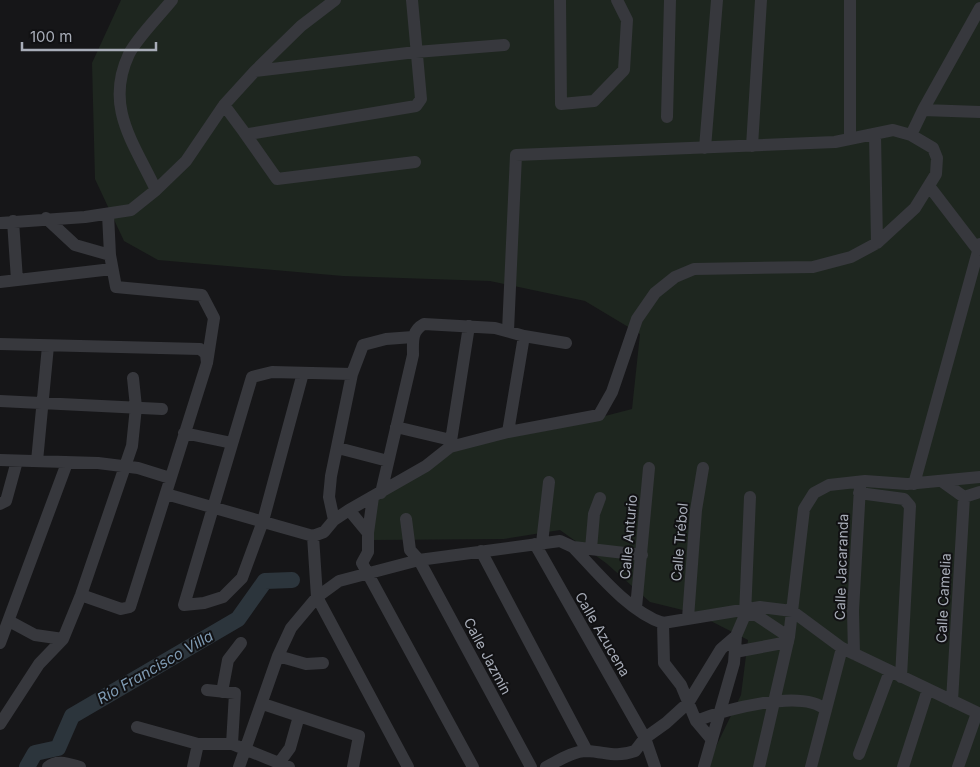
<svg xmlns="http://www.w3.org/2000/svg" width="980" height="767" font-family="Inter,sans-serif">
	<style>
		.green { fill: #1e261f }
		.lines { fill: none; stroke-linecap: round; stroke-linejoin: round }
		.river { stroke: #2c353c; stroke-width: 16 }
		.minor { stroke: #37383d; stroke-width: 12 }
		.labels { text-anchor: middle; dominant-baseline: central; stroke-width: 4; stroke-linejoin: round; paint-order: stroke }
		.street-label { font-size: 14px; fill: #a8adb8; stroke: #111113 }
		.water-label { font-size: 15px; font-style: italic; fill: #7f9bb3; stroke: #111113 }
	</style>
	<rect width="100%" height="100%" fill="#161618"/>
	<!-- green -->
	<path class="green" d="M121,0H980V767H706L741,695L748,640L695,613L650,602L606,563L560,530L504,539L372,540L377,490L453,447L555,429L632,409L640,334L585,301L490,281L343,276L158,260L124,241L95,179L92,63Z"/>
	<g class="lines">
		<!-- river -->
		<path class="river" d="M27,767L35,753L58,748L72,716L238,619L265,581L292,580"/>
		<!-- minor -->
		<path class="minor" d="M560,0L561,104L594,101L624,70L627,20L617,0
			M255,71L416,52L504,45
			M224,105L244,132L249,134L416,106L421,99L412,0
			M923,110L980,112
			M667,117L670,0
			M244,132L277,179L415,162
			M875,134L877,243
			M911,135L923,110L980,8
			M850,139V0
			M752,146L761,0
			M705,148L717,0
			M929,186L978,250
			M156,190C134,143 104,107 129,54C137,38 160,15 172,0
			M108,214L110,255
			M46,218L75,245L110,255L116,287L202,295L214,318L207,363L130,607L121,609L81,595
			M13,221L17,280
			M0,223L85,217L131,210L156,190L186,161L224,105L255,71L301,26L335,0
			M0,282L112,269
			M0,344L200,349L206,354L207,363
			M303,373L263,521L242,578L223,597L204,603L184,605L252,377L272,372L352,374
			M0,401L162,409
			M396,427L451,440
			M508,432L524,336
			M184,433L232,443
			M450,447L469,326
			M338,448L388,461
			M0,460L98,463L138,468L170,478
			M37,461L48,346
			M943,482L964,497L980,492
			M914,484L980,244
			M381,493L413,355C413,342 411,331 424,324L495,328L524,336L566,343
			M859,493L904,499L910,506L901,677
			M166,494L313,536L324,532L334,520L349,510L426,466L450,447L508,432L599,415L612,392L637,319L655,293L675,277L694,269L813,267L851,257L877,243L915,208L936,174L937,158L933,148L911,135L893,130L835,142L516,155L508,331
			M373,497L368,533V552L362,563L473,767
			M0,504L6,501L17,461
			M349,510L368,533
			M406,519L410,550L419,560L531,767
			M334,520L329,497L331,476L352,374L363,345L386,339L413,337
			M313,536L317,597L408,767
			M542,543L549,482
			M535,544L645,738L655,767
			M573,547L642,555
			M591,549L594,514L600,498
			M481,551L587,751
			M636,608L649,468
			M745,615H756L789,637
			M688,618L696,510L703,468
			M9,621L35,635L63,639
			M663,623L664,663L681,685L696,721L712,740
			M0,643L67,463
			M735,652L788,642
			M854,654L853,611L860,487
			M278,656L306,664L323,663
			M207,690L235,693L232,744
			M222,692L228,660L241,643
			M952,701L964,497
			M263,704L359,736L353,767
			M696,721C724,710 802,688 826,710
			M0,724L39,664L63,639L81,595L132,446L136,407L133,378
			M137,727L198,744H232L289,767
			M859,754L890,671
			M279,763L290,748L299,716
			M48,767C57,759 69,764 80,767
			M193,767L198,744
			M239,767L278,656L291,628L317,597L339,581L419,560L560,541L573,547C597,572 629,612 663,623L760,607L792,611L842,648L980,714
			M546,767C558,761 573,751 587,751C607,752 614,758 635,751L645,738L666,723L688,703L721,649L736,636L745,615L750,497
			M704,767L734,663L736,636
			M759,767L789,637L804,509L814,493L829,485L865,481L907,484L980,477
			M811,767L842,648
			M903,767L928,689
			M958,767L977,713"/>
	</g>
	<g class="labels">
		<!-- street labels -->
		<g class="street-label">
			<text transform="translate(628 537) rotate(-85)">Calle Anturio</text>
			<text transform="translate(679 542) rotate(-85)">Calle Trébol</text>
			<text transform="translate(841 567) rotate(-88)">Calle Jacaranda</text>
			<text transform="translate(943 598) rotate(-87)">Calle Camelia</text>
			<text transform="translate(603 634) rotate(60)">Calle Azucena</text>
			<text transform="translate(488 656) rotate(62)">Calle Jazmín</text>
		</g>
		<!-- water labels -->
		<g class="water-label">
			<text transform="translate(155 667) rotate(-30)">Río Francisco Villa</text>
		</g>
	</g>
	<!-- scale -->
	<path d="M22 42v8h134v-8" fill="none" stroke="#a8adb8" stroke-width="2.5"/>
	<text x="30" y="42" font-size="15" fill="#a8adb8" stroke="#111113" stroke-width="4" paint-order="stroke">100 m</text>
</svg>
